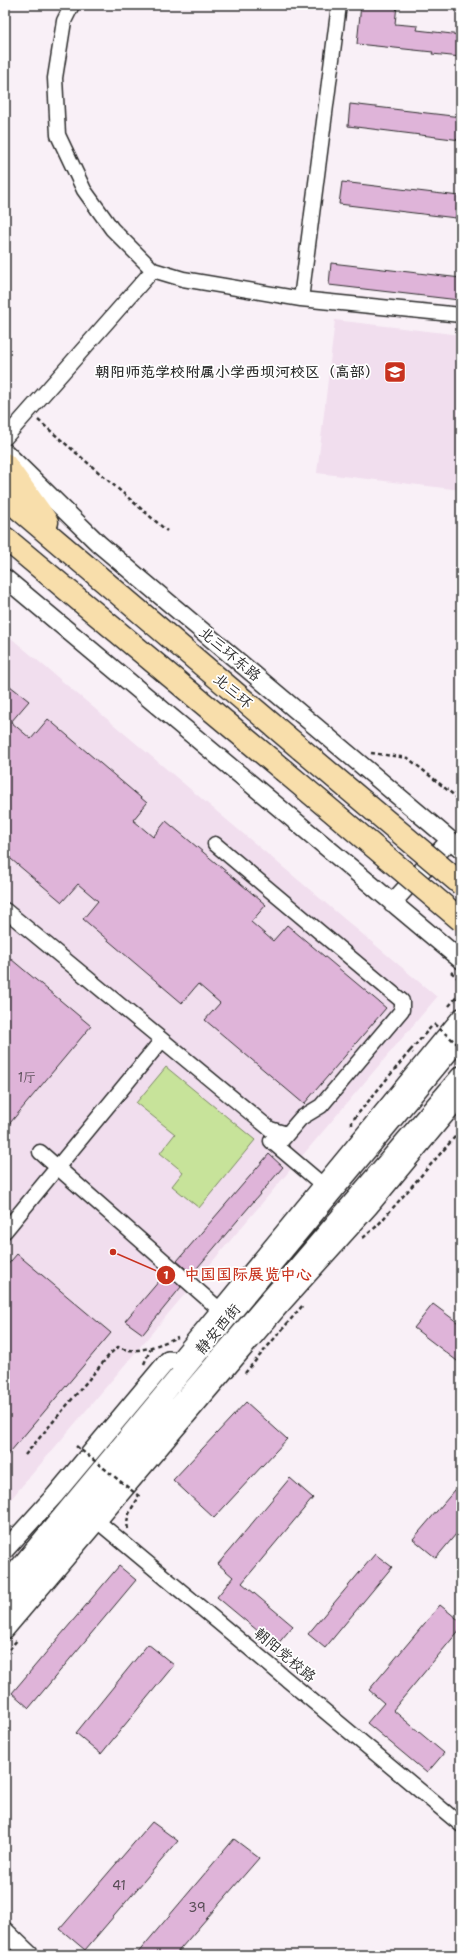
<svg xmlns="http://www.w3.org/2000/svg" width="466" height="1960" font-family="'Shantell Sans','LXGW WenKai TC',sans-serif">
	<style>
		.built { fill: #f1deee }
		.green { fill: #c7e39a; stroke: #798762 }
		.building { fill: #dfb4d9; stroke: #2b2b2b }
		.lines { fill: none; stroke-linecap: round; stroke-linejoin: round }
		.minor-casing { stroke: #2b2b2b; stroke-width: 17 }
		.tertiary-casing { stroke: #2b2b2b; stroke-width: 20 }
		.secondary-casing { stroke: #2b2b2b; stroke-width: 22 }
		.trunk-casing { stroke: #2b2b2b; stroke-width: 25 }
		.path { stroke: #2b2b2b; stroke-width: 2.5; stroke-dasharray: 4 3; stroke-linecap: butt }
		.minor { stroke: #fff; stroke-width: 14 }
		.tertiary { stroke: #fff; stroke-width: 17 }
		.secondary { stroke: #fff; stroke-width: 19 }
		.trunk { stroke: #f8deab; stroke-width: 22 }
		.trunk-bridge-casing { stroke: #2b2b2b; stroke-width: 25; stroke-linecap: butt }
		.path-bridge { stroke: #2b2b2b; stroke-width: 2.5; stroke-dasharray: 4 3; stroke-linecap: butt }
		.trunk-bridge { stroke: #f8deab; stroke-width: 22 }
		.labels { text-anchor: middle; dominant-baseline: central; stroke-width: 3.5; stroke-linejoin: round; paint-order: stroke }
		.number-label { font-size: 13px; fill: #584d56 }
		.poi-label { font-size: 15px; font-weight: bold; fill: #2b2b2b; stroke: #fff; text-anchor: end }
		.street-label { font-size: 15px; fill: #2b2b2b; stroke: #fff }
		.leader { fill: none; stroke: #c8321e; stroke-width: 1.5 }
		.callout-dot { fill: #c8321e; stroke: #fff; stroke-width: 1.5 }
		.mark-label { font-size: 12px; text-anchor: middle; font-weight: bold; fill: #fff }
		.callout-label { font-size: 16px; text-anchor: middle; font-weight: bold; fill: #c8321e; stroke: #fff; stroke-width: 3.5; stroke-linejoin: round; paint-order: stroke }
	</style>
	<rect width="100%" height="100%" fill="#f9f0f7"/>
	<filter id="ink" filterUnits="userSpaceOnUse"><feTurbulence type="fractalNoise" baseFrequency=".025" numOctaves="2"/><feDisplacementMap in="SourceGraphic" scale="8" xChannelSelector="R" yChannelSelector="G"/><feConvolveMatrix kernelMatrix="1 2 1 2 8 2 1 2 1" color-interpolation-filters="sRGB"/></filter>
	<g filter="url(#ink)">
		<!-- built -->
		<path class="built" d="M335,320L461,335V490L317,473Z
			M5,633L437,997L5,1506Z"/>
		<!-- green -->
		<path class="green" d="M166,1067L255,1140L199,1208L172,1186L183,1172L160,1153L175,1134L136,1103Z"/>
		<!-- building -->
		<path class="building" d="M361,5H397L395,24L418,26L417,30L461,35V57L432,54L433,52L357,44Z
			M350,104L461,117V140L348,126Z
			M342,182L459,196L456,218L339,204Z
			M331,263L461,278L459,300L329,285Z
			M5,682L29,701L11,722L31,739L48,719L147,803L133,820L153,837L166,821L266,905L251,922L273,941L287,925L386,1008L304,1104L205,1020L220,1003L198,984L182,1003L83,919L98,901L78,884L62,902L5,854Z
			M5,954L91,1026L5,1129Z
			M269,1154L283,1167L192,1274L177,1261Z
			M17,1254L111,1333L5,1458V1268Z
			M166,1273L181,1287L143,1334L125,1321Z
			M433,1304L461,1325V1364L414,1328Z
			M246,1402L287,1439L214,1518L173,1480Z
			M290,1478L313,1498L242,1583L293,1626L276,1646L217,1597L233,1577L218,1564Z
			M461,1483V1528L436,1558L413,1539Z
			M375,1554L392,1567L325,1648L308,1634Z
			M119,1566L136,1580L29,1708L12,1693Z
			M440,1605L461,1622V1628L393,1710L444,1753L427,1773L367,1723L384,1703L369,1690Z
			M148,1644L174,1665L101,1754L76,1733Z
			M152,1822L178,1841L85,1950L60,1929Z
			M234,1839L259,1858L175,1955H136Z"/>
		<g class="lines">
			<!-- minor casing -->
			<g class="minor-casing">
				<path id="minor" d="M153,270L183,279L301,299L461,315
					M301,299L339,5
					M5,438L153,270L112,229L84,190L58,135L55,78L64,21L72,5
					M215,844L402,1001V1010L321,1106L301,1118L277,1146
					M5,910L270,1129L287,1134
					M271,1141L330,1191
					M40,1152L228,1317
					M5,1231L162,1040
					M90,1515L461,1825"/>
			</g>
			<!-- tertiary casing -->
			<g class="tertiary-casing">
				<path id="tertiary" d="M5,452L99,544L461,849
					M5,578L461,960
					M392,903L450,840
					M5,1550L55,1495L168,1360L178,1361L461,1017
					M5,1630L279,1307L369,1207L461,1096
					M5,1931L30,1955"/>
			</g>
			<!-- secondary casing -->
			<g class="secondary-casing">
				<path id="secondary" d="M5,1585L461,1037
					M5,1609L461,1076"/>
			</g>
			<!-- trunk casing -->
			<g class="trunk-casing">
				<path id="trunk" d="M5,464L47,522
					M5,497L301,749
					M5,538L283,770"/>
			</g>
			<!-- path -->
			<path class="path" d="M38,420L167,531
				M371,753L408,758L461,801
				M451,972L461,981
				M449,1006L461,992
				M410,1051L431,1027
				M352,1125V1121L410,1051L413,1053
				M363,1238L377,1226L461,1130
				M144,1364L151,1348
				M245,1373L303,1305
				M25,1455L111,1353L118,1347C137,1356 160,1344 178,1337
				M128,1529C125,1516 132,1508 139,1497
				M5,1655L17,1640"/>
			<!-- minor -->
			<use href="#minor" class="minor"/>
			<!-- tertiary -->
			<use href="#tertiary" class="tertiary"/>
			<!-- secondary -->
			<use href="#secondary" class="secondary"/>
			<!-- trunk -->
			<use href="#trunk" class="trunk"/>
			<!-- trunk-bridge casing -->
			<g class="trunk-bridge-casing">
				<path id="trunk-bridge" d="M301,749L461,884
					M283,770L461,920"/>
			</g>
			<!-- path-bridge -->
			<path class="path-bridge" d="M434,1024L461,1047
				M76,1446L140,1497"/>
			<!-- trunk-bridge -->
			<use href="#trunk-bridge" class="trunk-bridge"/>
		</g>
	</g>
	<!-- icons -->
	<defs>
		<g id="school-square" transform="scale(1.15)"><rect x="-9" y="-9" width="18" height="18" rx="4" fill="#c8321e" stroke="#fff"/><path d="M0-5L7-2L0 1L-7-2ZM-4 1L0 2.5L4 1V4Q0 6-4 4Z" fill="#fff"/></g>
	</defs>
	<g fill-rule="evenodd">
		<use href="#school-square" x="395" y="372"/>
	</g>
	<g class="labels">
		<!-- number labels -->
		<g class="number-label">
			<text x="27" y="1077">1厅</text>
			<text x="119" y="1885">41</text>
			<text x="197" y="1907">39</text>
		</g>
		<!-- poi labels -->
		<g class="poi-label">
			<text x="380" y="372">朝阳师范学校附属小学西坝河校区（高部）</text>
		</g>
		<!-- street labels -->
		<g class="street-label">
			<text transform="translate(230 654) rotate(40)">北三环东路</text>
			<text transform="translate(233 691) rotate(40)">北三环</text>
			<text transform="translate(218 1329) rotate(-50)">静安西街</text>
			<text transform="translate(285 1655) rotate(40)">朝阳党校路</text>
		</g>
	</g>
	<!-- callouts -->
	<path class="leader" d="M113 1252L166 1275"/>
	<g class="callout-dot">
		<circle cx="113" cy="1252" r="4"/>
		<circle cx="166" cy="1275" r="10"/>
	</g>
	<g class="mark-label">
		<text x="166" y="1279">1</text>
	</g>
	<g class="callout-label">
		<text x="248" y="1280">中国国际展览中心</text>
	</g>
	<!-- margin -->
	<rect width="466" height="1960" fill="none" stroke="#fff" stroke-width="20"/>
	<rect x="10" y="10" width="446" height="1940" fill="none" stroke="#2b2b2b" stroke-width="1.5" filter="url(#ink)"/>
</svg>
